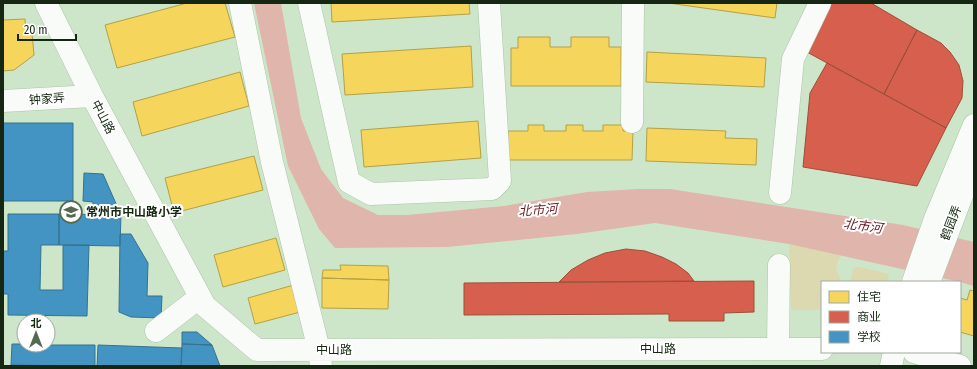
<svg xmlns="http://www.w3.org/2000/svg" width="977" height="369" font-family="'Fira Sans Condensed','Noto Sans SC',sans-serif">
	<style>
		.green { fill: #dcd8b0 }
		.water { fill: #e0b5ab }
		.homes { fill: #f6d55c; stroke: #b2a146 }
		.shops { fill: #d6604d; stroke: #9c4f3b }
		.schools { fill: #4393c3; stroke: #35738e }
		.lines { fill: none; stroke-linecap: round; stroke-linejoin: round }
		.minor-casing { stroke: #aec2aa; stroke-width: 23 }
		.minor { stroke: #f8fbf7; stroke-width: 22 }
		.labels { text-anchor: middle; dominant-baseline: central; stroke-width: 4; stroke-linejoin: round; paint-order: stroke }
		.street-label { font-size: 12px; fill: #152712; stroke: #fff }
		.poi-label { font-size: 12px; font-weight: bold; fill: #152712; stroke: #fff; text-anchor: start }
		.water-label { font-size: 13px; font-style: italic; fill: #6b181f; stroke: #fff }
	</style>
	<rect width="100%" height="100%" fill="#cde6c9"/>
	<!-- green -->
	<path class="green" d="M789,244L841,255C838,261 835,266 837,272C839,276 841,277 841,282H822V310H791Z
		M855,267H859L889,274L887,282H850L853,269Z"/>
	<!-- water -->
	<path class="water" d="M254,3H281L301,118L321,169L343,198L378,215H407L504,206L587,192L638,189H670L903,225L974,242V286L960,282L789,244L655,223L577,234L447,247L335,248L319,229L288,166Z"/>
	<!-- homes -->
	<path class="homes" d="M187,3H225L235,37L117,68L105,25Z
		M331,3H469L470,14L332,22Z
		M668,3H777L775,18Z
		M25,19L26,33H32L34,55L14,70L3,71V20Z
		M518,37H550V47H571V37H609V47H621V86H511V48H518Z
		M471,46L473,87L345,95L342,54Z
		M647,52L766,58L764,87L646,82Z
		M240,72L249,106L142,136L133,102Z
		M478,121L481,158L364,167L361,130Z
		M528,125H544V131H566V125H583V131H603V125H623V131H633L632,160H508V131H528Z
		M647,128L726,131L725,138L757,139L756,165L646,161Z
		M254,156L263,190L174,213L165,178Z
		M276,238L285,270L223,287L214,255Z
		M340,265L388,266L389,280L322,278L323,270H341Z
		M322,278L389,280L388,309L322,308Z
		M297,284L304,311L255,324L248,298Z
		M970,290L974,291V336L960,332V298L967,300Z"/>
	<!-- shops -->
	<path class="shops" d="M830,3H871L917,30L884,94L805,51Z
		M917,30L941,43L950,52L959,65L963,81L962,98L946,128L884,94Z
		M827,63L946,128L917,186L803,167L810,93Z
		M626,249L645,251L662,257L676,264L688,273L694,281L559,282L571,270L588,260L605,253Z
		M754,281V312L724,313V321H669V314L464,315V283Z"/>
	<!-- schools -->
	<path class="schools" d="M3,123H73V201H3Z
		M84,173L103,174L121,215L93,214V202L83,201Z
		M8,214H59V245H41L40,290H63V245H89L87,316L8,315V294H3V251H8Z
		M59,214L121,215L120,246L59,245Z
		M120,234H131L148,263L147,296H162L161,318L131,317L119,312Z
		M182,332H197L212,345L182,344Z
		M12,344H24V345H95V366L11,365Z
		M182,344L212,345L220,366H181Z
		M98,345L182,348L181,366H97Z"/>
	<g class="lines">
		<!-- minor casing -->
		<g class="minor-casing">
			<path id="minor" d="M46,3L92,96L205,306L257,350L822,349
				M240,3L272,162L319,350L321,366
				M309,3L349,182L371,194L492,189L500,181L489,3
				M3,101L92,96
				M632,122L633,3
				M780,193L793,59L820,3
				M913,282L935,219L974,125
				M929,282L974,164
				M156,331L200,297
				M778,349L779,265
				M914,352L960,366
				M891,366L894,352"/>
		</g>
		<!-- minor -->
		<use href="#minor" class="minor"/>
	</g>
	<!-- icons -->
	<defs>
		<g id="school-ring" transform="scale(1.15)"><circle r="9.5" fill="#fff" stroke="#556a52" stroke-width="1.5"/><path d="M0-5L7-2L0 1L-7-2ZM-4 1L0 2.5L4 1V4Q0 6-4 4Z" fill="#556a52"/></g>
	</defs>
	<g fill-rule="evenodd">
		<use href="#school-ring" x="71" y="212"/>
	</g>
	<g class="labels">
		<!-- street labels -->
		<g class="street-label">
			<text transform="translate(47 99) rotate(-4)">钟家弄</text>
			<text transform="translate(103 117) rotate(62)">中山路</text>
			<text transform="translate(951 223) rotate(-69)">鹤园弄</text>
			<text x="658" y="349">中山路</text>
			<text x="334" y="350">中山路</text>
		</g>
		<!-- poi labels -->
		<g class="poi-label">
			<text x="86" y="212">常州市中山路小学</text>
		</g>
		<!-- water labels -->
		<g class="water-label">
			<text transform="translate(538 210) rotate(-4)">北市河</text>
			<text transform="translate(863 226) rotate(8)">北市河</text>
		</g>
	</g>
	<!-- border -->
	<rect width="977" height="369" fill="none" stroke="#152712" stroke-width="8"/>
	<!-- legend -->
	<rect x="821" y="281" width="140" height="72" fill="#ffffff" stroke="#a1a9a0"/>
	<rect x="829" y="291" width="20" height="12" fill="#f6d55c" stroke="#a1a9a0"/>
	<text x="857" y="301" font-size="12" fill="#152712">住宅</text>
	<rect x="829" y="311" width="20" height="12" fill="#d6604d" stroke="#a1a9a0"/>
	<text x="857" y="321" font-size="12" fill="#152712">商业</text>
	<rect x="829" y="331" width="20" height="12" fill="#4393c3" stroke="#a1a9a0"/>
	<text x="857" y="341" font-size="12" fill="#152712">学校</text>
	<!-- north arrow -->
	<g transform="translate(36 333)"><circle r="19" fill="#ffffff" stroke="#a1a9a0"/>
	<path d="M0-3L7 15L0 10L-7 15Z" fill="#556a52"/>
	<text y="-6" font-size="11" font-weight="bold" text-anchor="middle" fill="#152712">北</text>
	</g>
	<!-- scale -->
	<path d="M18 34v6h58v-6" fill="none" stroke="#152712" stroke-width="2"/>
	<text x="24" y="34" font-size="12" fill="#152712" stroke="#ffffff" stroke-width="3" paint-order="stroke">20 m</text>
</svg>
